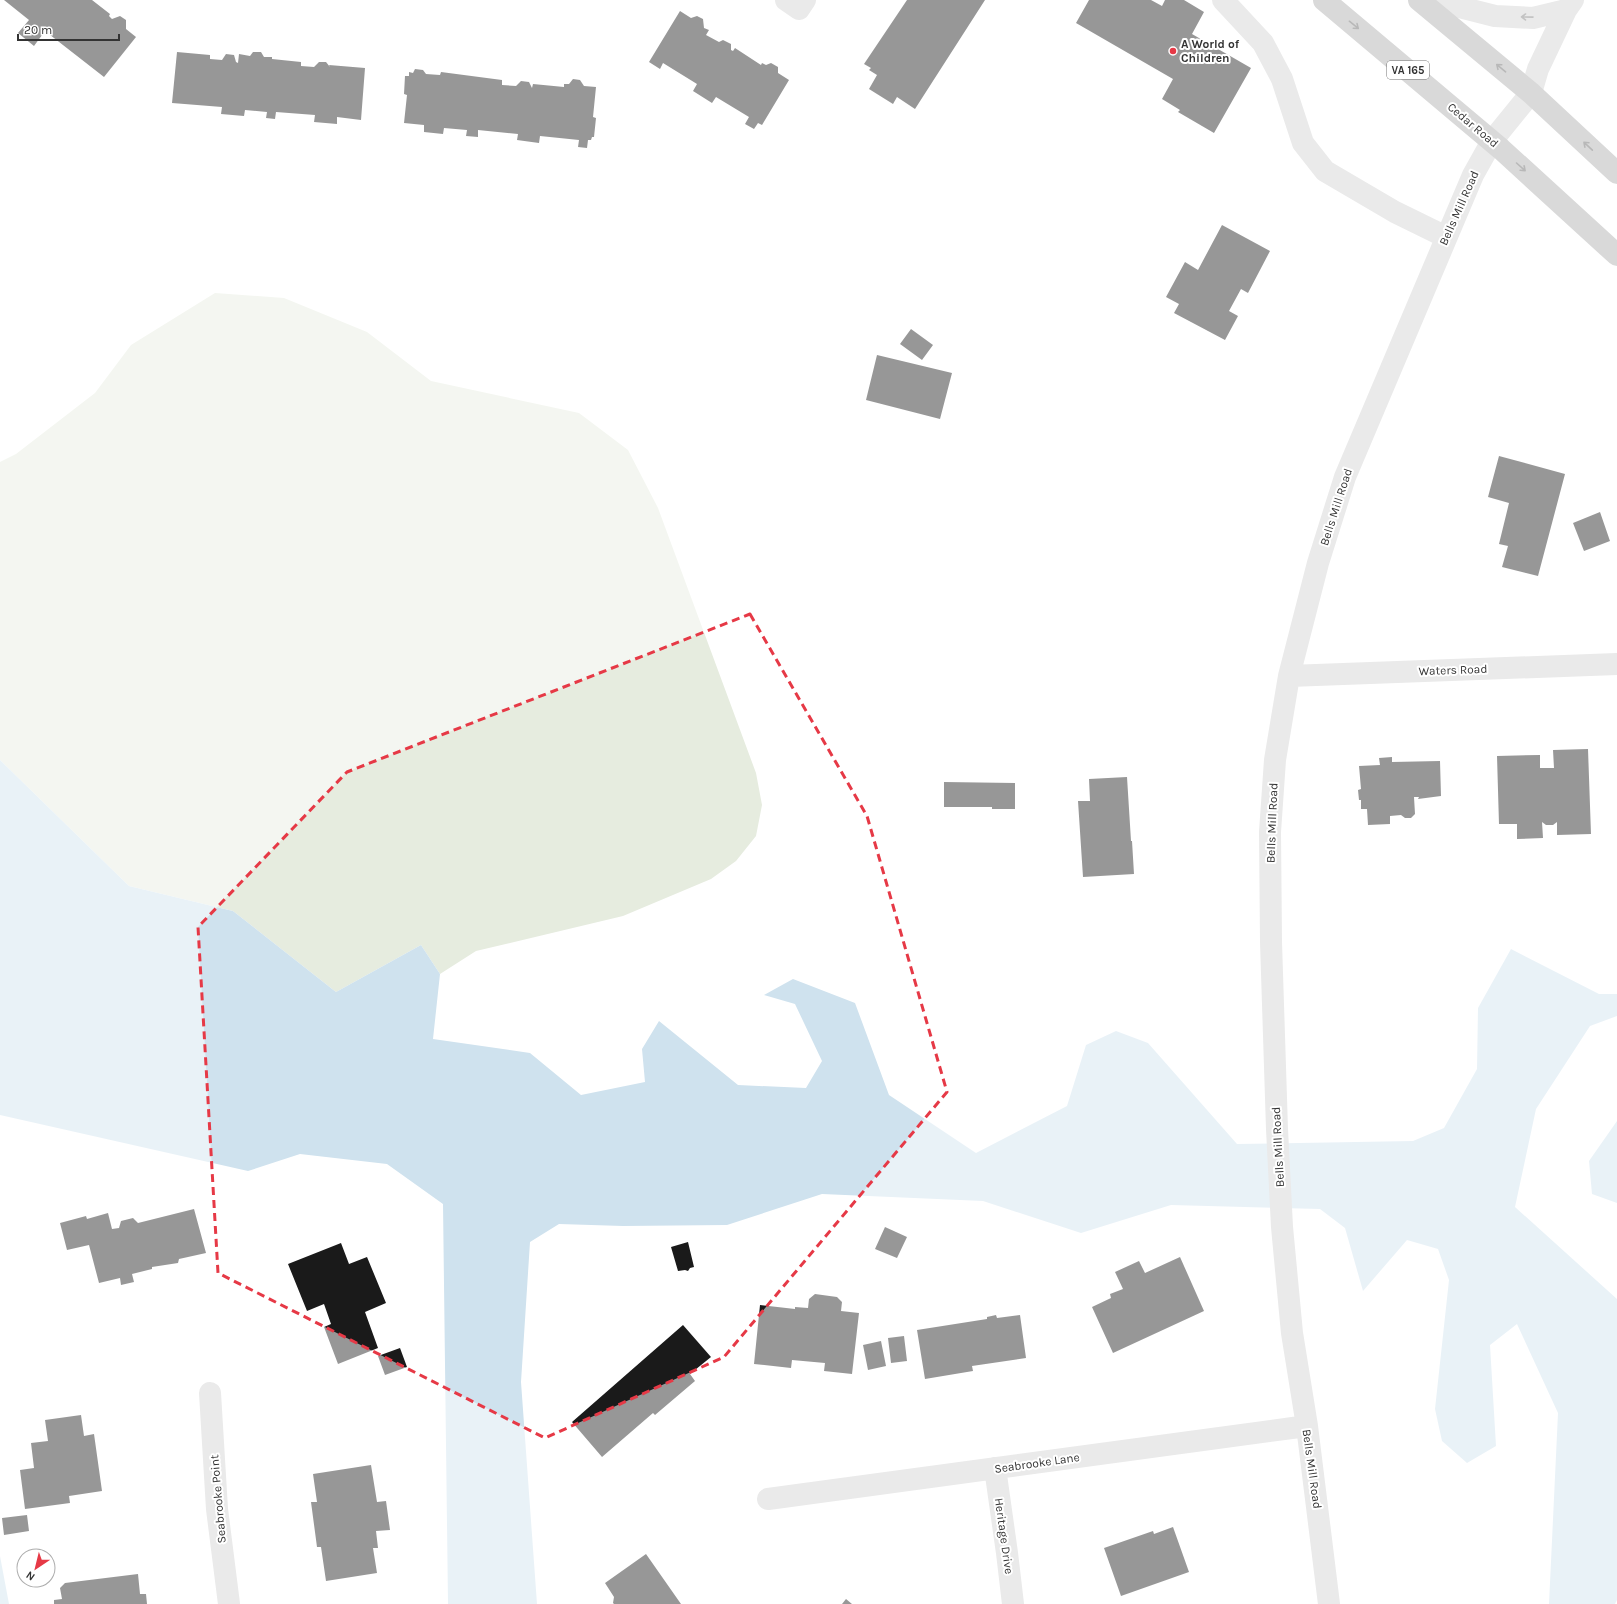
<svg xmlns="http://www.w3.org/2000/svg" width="1617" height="1604" font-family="Karla,sans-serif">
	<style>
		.green { fill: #e6ecdf }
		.water { fill: #cfe2ee }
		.building { fill: #1a1a1a }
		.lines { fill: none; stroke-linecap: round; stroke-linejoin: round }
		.minor { stroke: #d0d0d0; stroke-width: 22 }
		.major { stroke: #ababab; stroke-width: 22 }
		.oneway { stroke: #7a7a7a }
		.oneway2 { stroke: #636363 }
		.marked { fill: none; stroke: #e63946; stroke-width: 3; stroke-dasharray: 8 5; stroke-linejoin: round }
		.poi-dot { fill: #e63946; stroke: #fff; stroke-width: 1.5 }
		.labels { text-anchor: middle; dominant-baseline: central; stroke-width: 4; stroke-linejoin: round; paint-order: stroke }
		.shield { fill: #fff; stroke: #707070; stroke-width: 1 }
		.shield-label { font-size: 11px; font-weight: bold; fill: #333 }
		.poi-label { font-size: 12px; font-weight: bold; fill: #333; stroke: #fff; text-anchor: start }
		.street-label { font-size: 12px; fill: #333; stroke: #fff }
	</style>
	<rect width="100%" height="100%" fill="#fff"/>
	<!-- green -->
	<path class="green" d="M215,293L284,298L367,332L431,381L579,413L628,450L658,508L756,773L762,805L756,836L736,861L711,879L623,916L476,951L440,974L421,945L336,992L233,911L129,886L0,760V462L16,454L95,393L131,345Z"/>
	<!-- water -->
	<path class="water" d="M0,760L129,886L233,911L336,992L421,945L440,974L433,1039L530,1053L581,1095L645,1082L642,1049L659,1021L738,1085L806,1088L822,1061L795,1004L764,995L793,979L855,1003L889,1095L976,1153L1067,1106L1086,1045L1116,1031L1148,1043L1237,1144L1413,1141L1444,1128L1477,1069L1478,1008L1511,949L1599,994H1617V1016L1590,1026L1536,1109L1515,1207L1617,1299V1600L1615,1604H1549L1558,1413L1517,1324L1490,1345L1496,1446L1467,1463L1442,1441L1435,1409L1449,1280L1438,1249L1407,1240L1363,1291L1345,1228L1320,1209L1171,1205L1081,1233L983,1201L822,1194L727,1225L623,1226L559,1224L530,1242L521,1382L537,1604H448L443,1204L387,1164L300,1154L248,1171L0,1115Z
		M1617,1121V1203L1592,1194L1589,1161Z
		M0,1556L9,1604H0Z"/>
	<!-- building -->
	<path class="building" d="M4,0H92L110,14L109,16L112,19L120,16L126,20V29L136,37L104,77L45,31L34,46L18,33L29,20Z
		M907,0H985L915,109L897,97L893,104L869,89L877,75L869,70L871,68L864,64Z
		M1089,0H1151L1162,6L1165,0H1184L1204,12L1192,34L1251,68L1214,133L1178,112L1180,110L1162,99L1173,79L1076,23Z
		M680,11L691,18L697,16L703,19L704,28L709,30L706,35L719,42L723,40L731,44V50L733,51L735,48L761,65L762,63L766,65L771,63L778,67V73L789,80L762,125L758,123L754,129L745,124L749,117L716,97L712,103L693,91L697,84L663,63L660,69L649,62Z
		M177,52L210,55V59L222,60L226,54L234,55L236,62L238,63L239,54L250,56L253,52H261L264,57H272V59L301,62V66L314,67L319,62H326L330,67L329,65L365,68L361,120L337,117V124L314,122L315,115L276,112L275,119L266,118L267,112L245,110L244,116L221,114L222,107L172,103Z
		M415,69L423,70L426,74L440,75L441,72L502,80V85L516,86L521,81L529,82L532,88L533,84L564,87V84H569L573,79L580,80L584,86L596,87L593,117L596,118L594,137H592L591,140H588L587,148L578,147L579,140L540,136L539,143L517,140L518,134L478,130V137L466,136L467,130L444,128L443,134L424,132V125L404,123L407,95L404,94L405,76H409V72L413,73Z
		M1222,225L1270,251L1248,293L1241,289L1229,311L1238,316L1225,340L1174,313L1179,304L1166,297L1185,262L1198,270Z
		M911,329L933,345L922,360L900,344Z
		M877,355L952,373L940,419L866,400Z
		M1499,456L1565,474L1538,576L1502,567L1508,546L1499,544L1509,503L1488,497Z
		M1600,512L1610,541L1584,551L1573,523Z
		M1588,749L1591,834L1557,835V822L1553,825H1546L1542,822L1543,838L1517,839V824H1499L1497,756L1540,755V768H1554L1553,750Z
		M1392,757V762L1440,761L1441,796L1418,799L1419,797H1414L1415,814L1411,818H1405L1401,815L1390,816V824L1368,825L1367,809H1361V800H1359L1358,790L1361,789L1359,766L1380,765L1379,758Z
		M1127,777L1131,841H1132L1134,874L1083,877L1078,801H1090L1089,779Z
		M944,782L1015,783V809H992V807H944Z
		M194,1209L206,1253L179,1259L178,1263L152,1267V1269L132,1274L134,1282L121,1285L120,1278L99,1283L89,1245L67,1250L60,1223L86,1216L87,1219L108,1213L112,1229L119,1228L121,1221L133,1218L138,1223Z
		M885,1227L907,1237L897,1258L875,1249Z
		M688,1242L694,1267L690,1268L688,1271L685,1270L678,1271L671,1247Z
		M341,1243L349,1264L367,1257L386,1303L365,1312L378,1348L338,1364L324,1327L331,1324L324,1304L307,1311L288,1264Z
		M1180,1257L1204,1311L1113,1353L1092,1307L1111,1298L1110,1294L1123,1289L1115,1272L1139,1261L1145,1273Z
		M815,1294L837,1297L842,1302L841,1311L859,1313L852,1374L824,1371L825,1363L792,1360L791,1368L754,1364L760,1305L795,1309V1307L808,1308L809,1299Z
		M996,1315L997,1318L1020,1315L1026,1358L972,1366L973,1371L925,1379L917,1330L987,1319V1317Z
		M683,1325L711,1357L690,1374L695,1381L655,1415L653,1413L602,1457L572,1422Z
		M904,1336L907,1361L891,1363L888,1338Z
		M881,1341L886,1366L868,1370L863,1345Z
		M400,1348L407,1367L385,1375L378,1356Z
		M81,1415L84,1436L94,1434L102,1491L69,1496L70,1503L25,1509L20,1470L34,1468L31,1443L48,1441L45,1420Z
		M371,1465L377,1502L386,1501L390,1530L376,1531L378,1548H373L377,1573L326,1581L321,1547H317L311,1502H317L313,1474Z
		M27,1515L29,1531L4,1535L2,1518Z
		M1173,1527L1189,1572L1121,1596L1104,1548L1153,1531L1154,1534Z
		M646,1554L681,1604H614L613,1603L614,1597L605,1583Z
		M138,1574L140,1594H146L147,1604H54V1600L62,1599L60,1588L65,1583Z
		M846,1599L852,1604H842Z"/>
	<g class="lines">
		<!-- minor -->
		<path class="minor" d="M786,0L799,9L805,0
			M1223,0L1263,43L1282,79L1303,143L1325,171L1395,212L1446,237
			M1432,0L1495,16L1533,18L1566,10
			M1289,676L1617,664
			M210,1393L217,1509L229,1604
			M995,1468L1007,1553L1013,1604
			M768,1499L1307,1426
			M1329,1604L1307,1426L1292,1333L1282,1227L1277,1129L1271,942L1270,832L1275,760L1289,676L1318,563L1345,477L1473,175L1492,141L1531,93L1538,69L1566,10L1573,0"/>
		<!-- major -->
		<path class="major" d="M1324,0L1501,149L1617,255
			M1419,0L1531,93L1617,173"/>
	</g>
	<!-- one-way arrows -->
	<defs><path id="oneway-shaft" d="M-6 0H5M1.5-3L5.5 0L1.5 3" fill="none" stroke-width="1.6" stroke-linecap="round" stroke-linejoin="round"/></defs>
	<use class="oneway" href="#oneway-shaft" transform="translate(1527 17) rotate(-179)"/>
	<g class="oneway2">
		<use href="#oneway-shaft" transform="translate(1354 25) rotate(39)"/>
		<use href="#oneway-shaft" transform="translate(1501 68) rotate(-140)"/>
		<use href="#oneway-shaft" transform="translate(1588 146) rotate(-137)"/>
		<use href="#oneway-shaft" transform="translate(1521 167) rotate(42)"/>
	</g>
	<!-- marked area -->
	<path d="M0 0H1617V1604H0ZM750,614L867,816L947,1092L724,1357L545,1438L218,1273L198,927L347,772Z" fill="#fff" fill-opacity=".55" fill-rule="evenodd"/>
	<path class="marked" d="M750,614L867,816L947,1092L724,1357L545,1438L218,1273L198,927L347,772Z"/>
	<!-- markers -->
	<circle class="poi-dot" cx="1173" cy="51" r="4"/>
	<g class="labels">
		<!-- shield labels -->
		<rect class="shield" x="1387" y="61" width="42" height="18" rx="3"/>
		<g class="shield-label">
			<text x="1408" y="70">VA 165</text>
		</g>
		<!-- poi labels -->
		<g class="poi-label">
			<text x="1181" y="44">A World of<tspan x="1181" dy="14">Children</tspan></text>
		</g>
		<!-- street labels -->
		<g class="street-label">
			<text transform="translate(1473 125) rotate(40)">Cedar Road</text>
			<text transform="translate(1459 208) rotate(-66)">Bells Mill Road</text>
			<text transform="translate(1336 507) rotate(-72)">Bells Mill Road</text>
			<text transform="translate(1453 670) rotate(-2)">Waters Road</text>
			<text transform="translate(1272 823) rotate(-88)">Bells Mill Road</text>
			<text transform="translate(1278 1147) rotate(-93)">Bells Mill Road</text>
			<text transform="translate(1037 1463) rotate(-8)">Seabrooke Lane</text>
			<text transform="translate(1312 1469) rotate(82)">Bells Mill Road</text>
			<text transform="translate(218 1499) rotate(-95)">Seabrooke Point</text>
			<text transform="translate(1004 1536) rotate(82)">Heritage Drive</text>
		</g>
	</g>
	<!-- north arrow -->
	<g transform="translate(36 1568) rotate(215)"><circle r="19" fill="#ffffff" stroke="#adadad"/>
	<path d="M0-3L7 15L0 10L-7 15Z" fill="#e63946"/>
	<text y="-6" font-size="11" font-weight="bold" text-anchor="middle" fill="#333333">N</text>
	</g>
	<!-- scale -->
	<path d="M18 34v6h101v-6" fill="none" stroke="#333333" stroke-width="2"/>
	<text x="24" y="34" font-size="12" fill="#333333" stroke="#ffffff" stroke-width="3" paint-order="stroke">20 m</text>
</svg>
